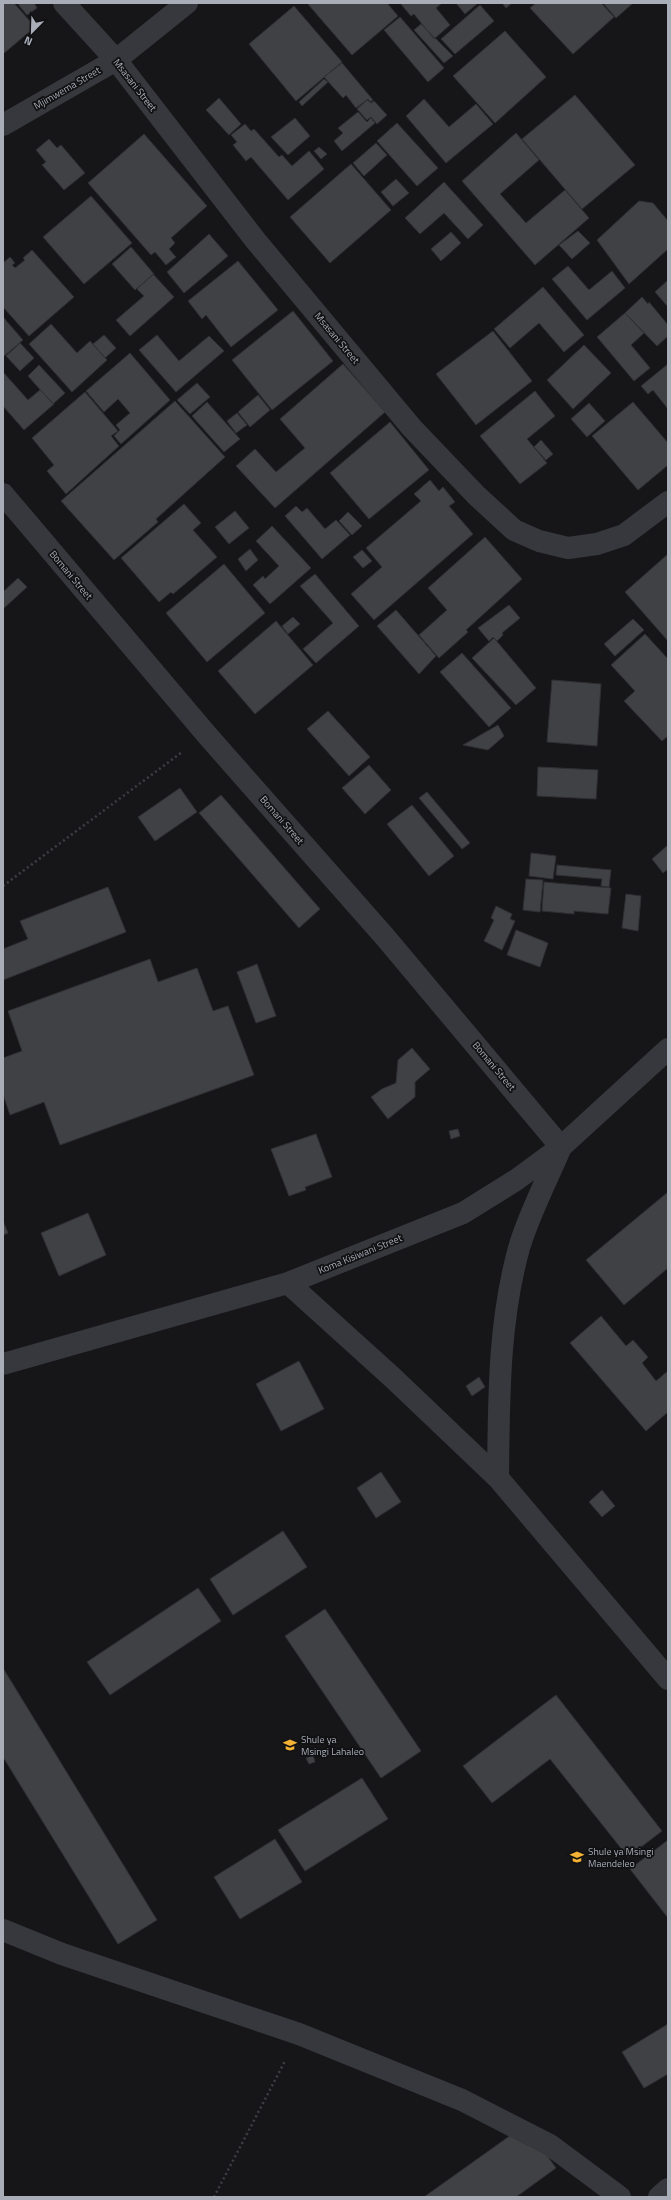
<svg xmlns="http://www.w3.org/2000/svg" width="671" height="2200" font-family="'Titillium Web',sans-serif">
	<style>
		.building { fill: #404145; stroke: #303034 }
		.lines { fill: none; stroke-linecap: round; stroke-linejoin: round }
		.path { stroke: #3d3f44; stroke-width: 2.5; stroke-dasharray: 2 3; stroke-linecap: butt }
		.minor { stroke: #37383d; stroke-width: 22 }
		.labels { text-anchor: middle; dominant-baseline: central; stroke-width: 3.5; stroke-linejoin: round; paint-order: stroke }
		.street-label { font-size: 10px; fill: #a8adb8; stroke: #111113 }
		.poi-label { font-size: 10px; fill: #a8adb8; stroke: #111113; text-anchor: start }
	</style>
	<rect width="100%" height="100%" fill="#161618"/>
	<!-- building -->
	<path class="building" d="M3,3H14L35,27L3,54Z
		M17,3H34L37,8L27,15Z
		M307,3H387L398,16L352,55Z
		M400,3H442L436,8L450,25L434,39L414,14L411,16Z
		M456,3H478L465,14Z
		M502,3H512L506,8Z
		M536,3H601L614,17L573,54L530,8Z
		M603,3H633L616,18Z
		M480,5L494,21L455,54L441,39Z
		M294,6L342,62L296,101L249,44Z
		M400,17L444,68L428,82L384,30Z
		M421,24L453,56L444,63L414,30Z
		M505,31L546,77L495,123L453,76Z
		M342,63L373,100L370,102L368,99L356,108L346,95L343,98L324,77Z
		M324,79L328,82L302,106L299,102Z
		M575,95L635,165L582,209L522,139Z
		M219,98L241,124L229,135L206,110Z
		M424,99L449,127L476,104L493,124L446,163L406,116Z
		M367,100L371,103L374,101L387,115L377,124L371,117L367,120L357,109Z
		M358,112L367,122L371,118L375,123L342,151L334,141L343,133L338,128Z
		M295,118L310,136L288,155L271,137Z
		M397,123L438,168L417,186L377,141Z
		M245,124L251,131L254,129L279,157L282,155L292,166L309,151L324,169L288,200L251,157L246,161L233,145L237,142L231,135Z
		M516,133L539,160L500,194L526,223L565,190L589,218L535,265L462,181Z
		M144,134L207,206L171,238L175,243L169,249L176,257L166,265L155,252L151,255L88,183Z
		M49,139L57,148L61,145L85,173L64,190L42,165L46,162L36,150Z
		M376,143L387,155L364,176L353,163Z
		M319,147L327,154L321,159L314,151Z
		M351,164L391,210L330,263L290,217Z
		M396,179L409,193L393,206L381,192Z
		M444,182L483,225L468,239L444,213L420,234L405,218Z
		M91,196L132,243L84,284L43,237Z
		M639,201L653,203L668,221V249L629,284L597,240Z
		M578,231L590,243L572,259L559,245Z
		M451,232L461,243L441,261L431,249Z
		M209,234L228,256L184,293L167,272Z
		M131,247L154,274L135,290L112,264Z
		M32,250L74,297L29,336L3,307V263L10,257L15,263L12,265L15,268L25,260L23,258Z
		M238,261L278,310L231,347L206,315L202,319L188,301Z
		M568,266L589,290L612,271L625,288L587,320L552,279Z
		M153,274L174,297L130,336L116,320L144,296L137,289Z
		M668,280V307L655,292Z
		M543,287L584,335L564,352L539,323L510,348L494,329Z
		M642,297L648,304L649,302L668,325V336L657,346L625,313Z
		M293,311L333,361L272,410L232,360Z
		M625,313L644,333L631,345L650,368L634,381L597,337Z
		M3,317L23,340L3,357Z
		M51,324L77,353L90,341L107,360L72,392L29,344Z
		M493,331L532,381L476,425L436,374Z
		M104,335L116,348L105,358L93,344Z
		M157,335L179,361L209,336L224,351L176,392L139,350Z
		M20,343L34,358L20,371L6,356Z
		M584,345L611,373L573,409L547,380Z
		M130,353L170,400L121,444L114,436L120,430L116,425L130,413L118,399L104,412L86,391Z
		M343,364L385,412L275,508L236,466L255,449L276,472L305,448L280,419Z
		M668,364V409L653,390L648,394L641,386Z
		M39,365L65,393L53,404L28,376Z
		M3,372L28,400L40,390L54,404L24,430L3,406Z
		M197,383L210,397L190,414L177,400Z
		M535,391L555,416L527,439L547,463L520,484L480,436Z
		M85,392L118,431L111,436L119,446L66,494L47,471L54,465L32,438Z
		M258,395L270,410L250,427L238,412Z
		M175,401L225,457L156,519L158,522L114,560L61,501Z
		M207,402L240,439L224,452L192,416Z
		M633,402L668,443V465L638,490L592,436Z
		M589,403L605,421L587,437L571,419Z
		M237,413L247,425L236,433L227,421Z
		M390,422L429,470L369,519L330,473Z
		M541,440L553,454L546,460L534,447Z
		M430,480L439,491L443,487L455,502L449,506L473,534L374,620L351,594L382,567L366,548L421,501L414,494Z
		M184,504L201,523L193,530L217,557L173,594L171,592L159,602L121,558Z
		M296,506L302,512L307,508L325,529L336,520L350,535L322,559L285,516Z
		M235,511L249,528L229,544L215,527Z
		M348,512L362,526L352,535L339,521Z
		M272,526L311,568L270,604L253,585L263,576L265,579L279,566L256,541Z
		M485,537L522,579L466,630L468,632L439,658L419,635L447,610L428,588Z
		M250,549L258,560L246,571L238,559Z
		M362,550L372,561L363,568L353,557Z
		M668,554V641L625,592Z
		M224,564L265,613L207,662L166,613Z
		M315,574L359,626L316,663L303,649L333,623L300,586Z
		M18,578L27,587L3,609V592Z
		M509,605L520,618L502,633L503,635L497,641L493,637L489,641L478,628Z
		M396,610L436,656L419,674L377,626Z
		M293,617L300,624L288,634L282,626Z
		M633,619L644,630L615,656L604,644Z
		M276,621L313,665L255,714L218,671Z
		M645,634L668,659V736L662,741L624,701L635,691L611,665Z
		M494,638L536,688L516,705L472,658Z
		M462,653L511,708L489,727L440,672Z
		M552,680L601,684L597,746L547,742Z
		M328,711L370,757L349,776L307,729Z
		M498,725L504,736L488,750L463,745Z
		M369,765L391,790L365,814L342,788Z
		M538,767L598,770L596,799L537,796Z
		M180,788L197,812L155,841L138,817Z
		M427,792L470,843L462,849L419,798Z
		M221,795L320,909L299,928L199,813Z
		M412,805L454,856L429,876L387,824Z
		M668,845V869L663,873L652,859Z
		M531,853L556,856L553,879L529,876Z
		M557,865L611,870L609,887L601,886L602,879L556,875Z
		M526,879L543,880L540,912L523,910Z
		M544,882L611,888L608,914L574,911V914L542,911Z
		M108,887L126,932L3,980V949L28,939L20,921Z
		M626,894L641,896L638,931L622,928Z
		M496,906L512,914L510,919L515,921L502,950L484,941L494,920L491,918Z
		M516,930L548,943L540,967L507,955Z
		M150,959L158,982L197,968L213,1011L228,1006L254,1075L60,1145L44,1102L10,1115L3,1094V1058L22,1051L8,1011Z
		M257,964L276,1016L256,1023L237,972Z
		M412,1048L430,1069L415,1082V1097L388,1119L371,1097L382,1089L396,1083L398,1060Z
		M458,1129L460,1136L451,1139L449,1131Z
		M316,1134L332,1177L305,1187L306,1190L289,1196L271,1149Z
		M668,1192V1268L624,1305L586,1260Z
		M88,1213L106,1255L59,1276L41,1233Z
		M3,1221L8,1233L3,1235Z
		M601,1316L626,1346L633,1340L648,1357L642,1363L656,1381L668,1371V1412L646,1431L570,1343Z
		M299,1361L324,1409L281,1431L256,1384Z
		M479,1377L485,1387L472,1396L466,1386Z
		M381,1472L401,1502L376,1518L357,1488Z
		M602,1490L615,1506L602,1517L589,1502Z
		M283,1531L307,1567L233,1615L210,1579Z
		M198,1588L221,1621L110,1695L87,1662Z
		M325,1609L421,1751L381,1778L285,1636Z
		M3,1668L157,1920L118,1944L3,1757Z
		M556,1695L662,1831L628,1857L550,1759L492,1803L463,1766Z
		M313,1755L315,1762L309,1764L306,1758Z
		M362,1778L388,1819L305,1871L278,1830Z
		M275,1839L302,1882L240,1919L214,1877Z
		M668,1840V1918L630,1869Z
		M668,2024V2074L644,2088L622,2052Z
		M525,2125L556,2168L516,2197H424Z"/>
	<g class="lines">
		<!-- path -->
		<path class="path" d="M3,886L182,752
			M214,2197L285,2061"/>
		<!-- minor -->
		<path class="minor" d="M64,3L116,60L256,241L412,428L476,495L514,530L539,541L568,548L597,544L624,535L668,502
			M3,125L116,60L187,3
			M3,494L207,735L385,937L561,1147C547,1180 529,1214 519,1248C498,1324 499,1401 498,1478
			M288,1283L393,1378L498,1478L668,1679
			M3,1364L288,1283L463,1213L516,1180L561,1147L668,1049
			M3,1930L62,1954L299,2034L462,2100L550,2145L620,2197
			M659,2197L668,2189"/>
	</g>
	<!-- icons -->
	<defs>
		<g id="school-bare" transform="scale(1.08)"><path d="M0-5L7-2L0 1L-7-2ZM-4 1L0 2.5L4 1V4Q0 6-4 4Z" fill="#f2b134" stroke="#111113" stroke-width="2.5" paint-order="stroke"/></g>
	</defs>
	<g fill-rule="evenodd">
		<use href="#school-bare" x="290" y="1745"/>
		<use href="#school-bare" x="577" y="1857"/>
	</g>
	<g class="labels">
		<!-- street labels -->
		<g class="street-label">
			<text transform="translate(135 85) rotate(52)">Msasani Street</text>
			<text transform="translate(67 88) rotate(-30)">Mjimwema Street</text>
			<text transform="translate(337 338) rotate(50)">Msasani Street</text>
			<text transform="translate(71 575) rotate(50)">Bomani Street</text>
			<text transform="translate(282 820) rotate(49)">Bomani Street</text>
			<text transform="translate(494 1066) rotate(50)">Bomani Street</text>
			<text transform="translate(360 1254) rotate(-22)">Koma Kisiwani Street</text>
		</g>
		<!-- poi labels -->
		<g class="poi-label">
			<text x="301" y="1739">Shule ya<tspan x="301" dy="12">Msingi Lahaleo</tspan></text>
			<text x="588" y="1851">Shule ya Msingi<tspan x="588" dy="12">Maendeleo</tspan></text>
		</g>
	</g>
	<!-- border -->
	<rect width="671" height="2200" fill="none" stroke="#a8adb8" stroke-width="8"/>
	<!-- north arrow -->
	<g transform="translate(32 32) rotate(203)" stroke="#111113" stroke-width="3" paint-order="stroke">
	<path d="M0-3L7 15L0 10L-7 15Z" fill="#a8adb8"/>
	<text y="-6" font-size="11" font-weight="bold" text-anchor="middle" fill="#a8adb8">N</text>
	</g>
</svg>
